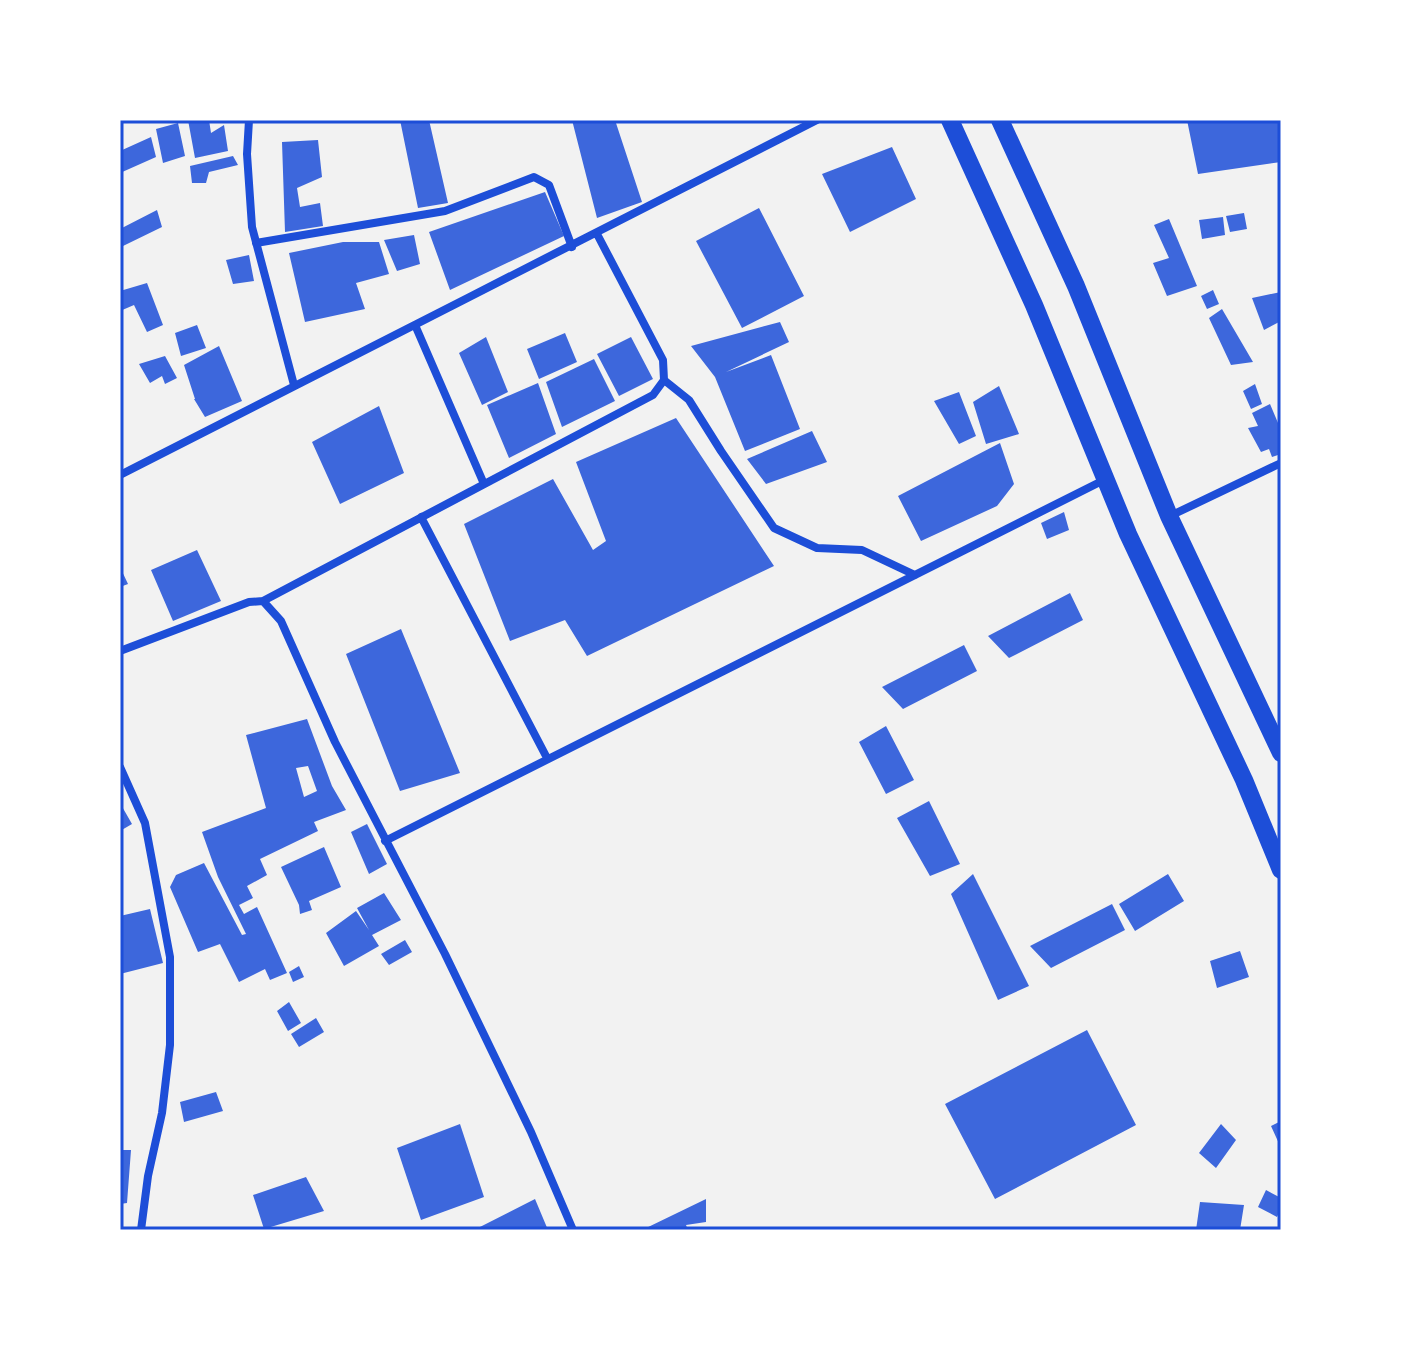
<svg xmlns="http://www.w3.org/2000/svg" width="1401" height="1350" font-family="'Exo 2',sans-serif">
	<style>
		.building { fill: #3d67dc; fill-rule: evenodd }
		.lines { fill: none; stroke-linecap: round; stroke-linejoin: round }
		.minor { stroke: #1d4ed8; stroke-width: 8 }
		.primary { stroke: #1d4ed8; stroke-width: 18 }
		.neatline { fill: none; stroke: #1d4ed8; stroke-width: 3 }
	</style>
	<rect width="100%" height="100%" fill="#f2f2f2"/>
	<!-- building -->
	<path class="building" d="M188,120H209L211,133L224,125L228,151L195,158Z
		M400,120H429L448,203L418,208Z
		M572,120H615L642,202L597,218Z
		M1187,120H1281V162L1198,174Z
		M178,123L185,156L163,163L156,129Z
		M151,137L156,157L120,173V151Z
		M318,140L322,177L297,188L300,207L320,203L323,226L285,232L282,142Z
		M892,147L916,199L850,232L822,174Z
		M233,156L238,165L209,172L206,183H192L190,166Z
		M545,192L564,236L450,290L429,232Z
		M759,208L804,296L742,328L696,241Z
		M157,210L162,227L123,246L120,241V229Z
		M1244,213L1247,229L1230,232L1226,216Z
		M1223,217L1225,235L1202,239L1199,220Z
		M1169,219L1197,286L1167,296L1153,263L1169,258L1154,225Z
		M414,235L420,264L397,271L384,240Z
		M343,242H379L389,274L356,283L365,309L305,322L289,253Z
		M249,255L254,281L233,284L226,260Z
		M147,283L163,325L147,332L134,305L120,311V291Z
		M1213,290L1219,304L1207,309L1201,296Z
		M1281,292V321L1264,330L1252,298Z
		M1222,309L1253,362L1231,365L1209,318Z
		M780,322L789,342L726,372L771,355L800,429L745,451L715,377L691,346Z
		M197,325L206,348L181,356L175,333Z
		M565,333L577,362L539,379L527,349Z
		M486,337L508,392L482,405L459,353Z
		M631,337L653,379L619,396L597,354Z
		M219,346L242,401L205,417L194,399H195L184,365Z
		M165,356L177,378L165,384L162,376L150,383L139,364Z
		M594,359L615,401L562,427L546,382Z
		M538,383L556,434L509,458L487,405Z
		M1255,384L1262,404L1251,409L1243,391Z
		M999,386L1019,434L986,444L973,402Z
		M959,392L976,436L959,444L934,401Z
		M1270,404L1281,430V454L1272,457L1269,449L1261,452L1248,428L1258,426L1252,413Z
		M379,406L404,473L340,504L312,442Z
		M676,418L774,566L587,656L565,620L510,641L464,524L553,479L593,550L606,541L576,462Z
		M812,431L827,462L766,484L747,459Z
		M1000,443L1014,484L997,506L921,541L898,496Z
		M1064,512L1069,530L1047,539L1041,523Z
		M197,550L221,601L173,621L151,570Z
		M120,567L128,584L120,587Z
		M1070,593L1083,620L1009,658L988,636Z
		M401,629L460,773L400,791L346,654Z
		M964,645L977,671L903,709L882,687Z
		M307,719L332,786L346,810L314,822L318,831L260,859L267,875L247,886L253,898L239,905L244,914L257,907L287,973L270,980L265,969L239,982L220,944L198,952L170,887L176,875L204,863L242,935L246,934L218,877L202,832L266,808L246,735ZM308,766L317,791L304,797L296,768Z
		M886,726L914,780L886,794L859,742Z
		M929,801L960,864L930,876L897,818Z
		M120,803L132,824L120,831Z
		M367,824L387,864L369,874L351,832Z
		M324,847L341,887L309,901L312,910L300,914L299,905L281,867Z
		M973,874L1029,986L998,1000L951,894Z
		M1168,874L1184,901L1135,931L1119,904Z
		M384,893L401,920L372,935L379,946L344,966L326,933L356,911L369,930L357,908Z
		M1112,904L1125,930L1051,968L1030,946Z
		M150,909L163,963L120,974V916Z
		M405,940L412,952L389,965L381,954Z
		M1240,951L1249,977L1217,988L1210,961Z
		M299,966L304,977L293,982L289,972Z
		M289,1002L301,1023L288,1031L277,1011Z
		M316,1018L324,1032L299,1047L291,1034Z
		M1087,1030L1136,1125L995,1199L945,1104Z
		M216,1092L223,1111L184,1122L180,1102Z
		M1281,1121V1148L1271,1126Z
		M460,1124L484,1197L421,1220L397,1148Z
		M1221,1124L1236,1140L1216,1168L1199,1153Z
		M120,1150H131L127,1203L120,1204Z
		M306,1177L324,1211L264,1229L253,1195Z
		M1266,1190L1281,1198V1209L1277,1217L1258,1207Z
		M535,1199L548,1230H474Z
		M706,1199V1222L686,1225L688,1230H642Z
		M1200,1202L1244,1205L1240,1230H1196Z"/>
	<g class="lines">
		<!-- minor -->
		<path class="minor" d="M249,120L247,154L252,227L294,385
			M256,243L445,211L534,177L549,185L572,247
			M415,325L484,484
			M664,380L689,400L721,451L774,528L817,548L862,550L915,575
			M120,475C351,355 586,240 817,120
			M1170,516L1281,463
			M421,517L547,758
			M263,601L281,621L335,742L445,954L531,1132L573,1230
			M120,651L249,602L263,601L653,395L664,380L663,360L597,234
			M120,767L145,823L170,957V1045L162,1113L148,1176L141,1230
			M385,841L1106,479"/>
		<!-- primary -->
		<path class="primary" d="M950,120L1034,305L1128,534L1244,780L1281,870
			M1000,120L1076,286L1169,516L1281,753"/>
	</g>
	<!-- border -->
	<rect width="1401" height="1350" fill="none" stroke="#ffffff" stroke-width="244"/>
	<rect x="122" y="122" width="1157" height="1106" class="neatline"/>
</svg>
